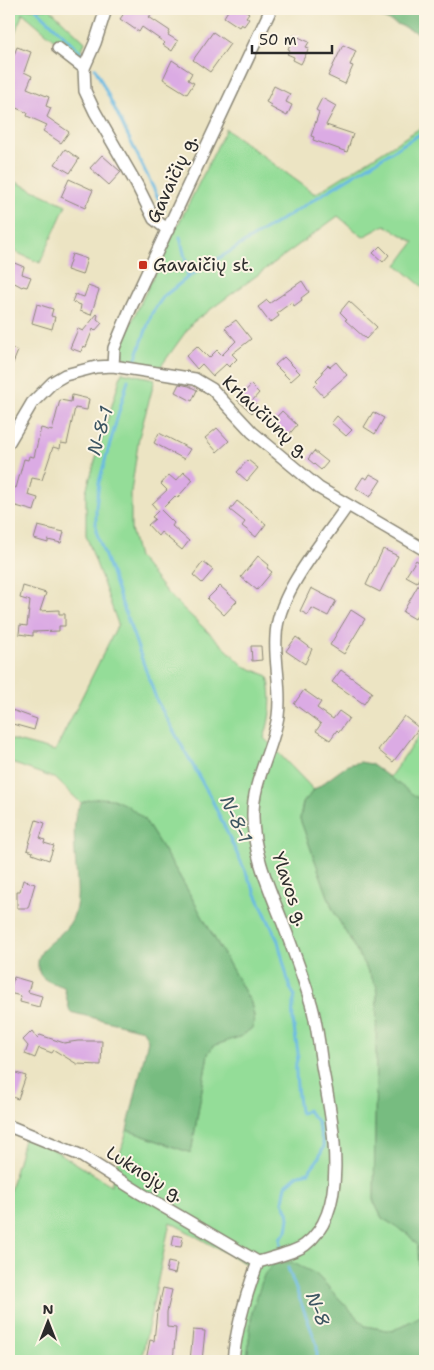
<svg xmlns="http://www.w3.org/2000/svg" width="434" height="1370" font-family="'Shantell Sans',sans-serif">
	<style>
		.green { fill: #94dd98; stroke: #608462 }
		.forest { fill: #77bc80; stroke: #517456 }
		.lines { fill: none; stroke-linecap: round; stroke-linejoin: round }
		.stream { stroke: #68b9e3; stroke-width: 3 }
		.building { fill: #dbabe4 }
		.street-casing { stroke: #8c8877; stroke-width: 14 }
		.street { stroke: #fff; stroke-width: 11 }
		.poi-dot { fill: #c8321e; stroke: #fcf5e5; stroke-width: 2 }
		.labels { text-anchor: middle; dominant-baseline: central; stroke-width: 4; stroke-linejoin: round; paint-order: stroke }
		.street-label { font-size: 18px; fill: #2b2b2b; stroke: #fcf5e5 }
		.poi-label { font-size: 18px; fill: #2b2b2b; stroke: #fcf5e5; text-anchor: start }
		.water-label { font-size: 19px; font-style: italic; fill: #3d5662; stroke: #fcf5e5 }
	</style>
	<rect width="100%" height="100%" fill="#fcf5e5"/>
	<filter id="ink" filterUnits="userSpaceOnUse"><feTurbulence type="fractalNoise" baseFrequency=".02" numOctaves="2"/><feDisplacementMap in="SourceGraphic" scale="10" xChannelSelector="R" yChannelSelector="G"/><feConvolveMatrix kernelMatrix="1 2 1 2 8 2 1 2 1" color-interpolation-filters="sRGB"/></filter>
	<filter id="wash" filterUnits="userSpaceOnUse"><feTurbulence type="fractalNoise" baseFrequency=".0096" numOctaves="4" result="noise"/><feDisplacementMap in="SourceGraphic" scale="20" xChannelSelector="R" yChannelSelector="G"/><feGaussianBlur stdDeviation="1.12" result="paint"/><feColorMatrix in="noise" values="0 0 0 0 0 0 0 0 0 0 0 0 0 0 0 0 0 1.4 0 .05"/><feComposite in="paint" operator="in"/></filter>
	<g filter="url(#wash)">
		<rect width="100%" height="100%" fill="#ece4c3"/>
		<!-- green -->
		<path class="green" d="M9,9H50L85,42L78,60L23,13L9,47Z
			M425,125V289L397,265L414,242L385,225L363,237L338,216L192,323L159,369L127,361L123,355V340L171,239L226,129L315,194Z
			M9,179L66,205L40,263L9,249Z
			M122,372L155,379L139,437L131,492V529L138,557L167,593L244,666L268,676C273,697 271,718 264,738L314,790L303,803L300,819L333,910L377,987L374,1202L382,1218L408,1234L418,1246L421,1316L392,1331L365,1326L316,1274L252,1312L247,1361H232L248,1265L170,1222L141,1361H9V1194L25,1136L51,1148L111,1185L127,1130L191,1153L208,1054L213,1046L242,1036L253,1027L254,1016L251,1003L179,875L144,819L89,800L81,803L56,779L9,762V739L55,751L118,624L86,535V491Z
			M425,727V803L389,778Z"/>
		<!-- forest -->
		<path class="forest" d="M362,9H425V36Z
			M360,762L371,764L425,803V1361H247L252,1312L264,1275L274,1263L291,1262L316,1274L365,1326L392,1331L421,1316L418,1246L408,1234L382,1218L374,1202L377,987L333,910L300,819L303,803L314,790L348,765Z
			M101,798L113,799L128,806L144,819L179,875L251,1003L254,1016L253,1027L242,1036L213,1046L208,1054L191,1153L127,1130L148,1040L143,1030L70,1012L64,987C52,982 38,981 38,965C37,947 57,940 67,927C74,919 76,909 77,899C79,879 68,817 80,805C85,799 94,799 101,798Z"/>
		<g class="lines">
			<!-- stream -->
			<path class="stream" d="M36,9L83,54
				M95,68L164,210
				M180,237L187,266V278
				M135,361L152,313L164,296L187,278L425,131
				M128,380L99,482L96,507V531L157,701L211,798L278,941L290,988L295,996C289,1014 296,1035 298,1053C299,1056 296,1061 296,1064C295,1070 299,1110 301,1114L307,1110L317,1121L324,1147C320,1152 320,1158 316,1162C313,1166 311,1167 309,1172L299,1174L286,1185L283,1202L288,1212L289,1218L287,1231L280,1238L281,1245
				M288,1268L317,1345V1361"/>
		</g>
		<g id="blocks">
			<!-- building -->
			<path class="building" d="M127,9H155L149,17L170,31L168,35L178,41L172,51L163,45L165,43L142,27L139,32L120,19Z
				M229,9H243L249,13L246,17L249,19L244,26L241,24L239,27L224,17Z
				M213,32L230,44L210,72L193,60Z
				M294,35L309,42L306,47L309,48L301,64L293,60L294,57L287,54L290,50L288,49Z
				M343,45L356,51L350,65L353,66L345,84L328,76Z
				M17,47L31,52L24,72L32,76L27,88L49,97L46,106L51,108L47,117L69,132L61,143L43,131L47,125L27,116L28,113L9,105V68Z
				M172,60L192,73L188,80L194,83L187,94L163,79Z
				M274,86L290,94L286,102L292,105L287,116L270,107L271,105L266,102Z
				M322,98L336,106L326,125L353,134L347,152L313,140L314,137L311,136L319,112L316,110Z
				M65,149L79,159L70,173L55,164Z
				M102,155L121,172L109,185L90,168Z
				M69,179L93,190L85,208L61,197Z
				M380,246L389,255L383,262L373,253Z
				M72,254L87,259L82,275L67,270Z
				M12,262L24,267L22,274L31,277L27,287L23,286L22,287L9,280V270Z
				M302,281L309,292L301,298L302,300L294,306L292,302L277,313L279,316L270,323L258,307L267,300L270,303Z
				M88,286L99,290L91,315L80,311L81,305L72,302L75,294L84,297Z
				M349,301L377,327L366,339L345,320L347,319L340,312Z
				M37,304L53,309L51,316L55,317L52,329L32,323Z
				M97,314L98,315L97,319L102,323L95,331L93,329L86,347L83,346L81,352L70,348L78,329L83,331Z
				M236,320L251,339L232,354L237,359L229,367L226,364L213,376L202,364L197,369L186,356L197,346L209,358L217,350L222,355L236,341L225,328Z
				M9,347L18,351L9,373Z
				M284,357L300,373L291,381L275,365Z
				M336,362L347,375L323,396L314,386L318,382L316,380L323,373L322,371L328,365L330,367Z
				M179,384L189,386L197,390L192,401L175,392Z
				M251,385L259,393L252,401L258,406L252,413L237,400Z
				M72,395L89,399L87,410L75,408L67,444L61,443L60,449L53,447L42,480L32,478L28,495L38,498L34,511L9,504L11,497L9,496L10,486L16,488L24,459L28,460L29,456L34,457L41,428L52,431L60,400L71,402Z
				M282,411L297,425L287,437L271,423Z
				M373,412L384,418L375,434L364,427Z
				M337,416L352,430L346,436L331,423Z
				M217,428L229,441L217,452L205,438Z
				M159,433L190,449L184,459L154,443Z
				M314,451L328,462L321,470L308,459Z
				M248,460L258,468L247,481L237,472Z
				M184,472L193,480L177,498L175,496L161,510L174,523L172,526L189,541L182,550L161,532L158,536L148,525L155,519L152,517L158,511L152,504L167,490L161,484L169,475L176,481Z
				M370,474L381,480L370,497L356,488L363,477L367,479Z
				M237,501L266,524L256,537L242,526L245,522L230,510Z
				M38,526L64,532L61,543L48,540V543L34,539Z
				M383,549L398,556L380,592L366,585Z
				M258,556L269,565L267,568L272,572L257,590L241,577Z
				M416,560L425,566L417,582L406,576Z
				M203,562L213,570L202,583L193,575Z
				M425,573V601L415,619L403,612Z
				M23,586L46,593L40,611L59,610V614H65V626H59V631L33,632V636L19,634L20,625L27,626L30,601L20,598Z
				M220,586L237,601L224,615L207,599Z
				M311,588L336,601L328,616L312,608L308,615L300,611Z
				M351,610L365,619L344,654L330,645Z
				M296,637L312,649L305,664L286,651Z
				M251,646H261L262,660L252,661Z
				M341,670L372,692L364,704L332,682Z
				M304,690L321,702L317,708L333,719L339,711L349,718L339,732L337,730L330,740L316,731L321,724L294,704Z
				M9,709L37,719L34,730L9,723Z
				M404,716L419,728L393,762L378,750Z
				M36,820L45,823L40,838L45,840L44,843L54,846L49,860L32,854L33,852L27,850Z
				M23,880L35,884L28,908H17V891H20Z
				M14,977L31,982L28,992L42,996L39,1007L20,1002L21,996L9,993Z
				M32,1031L37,1038L40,1035L64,1043L78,1041H102L101,1065L77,1064L54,1050L52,1053L39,1048L35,1058L25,1054L28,1046L23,1040Z
				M13,1072L26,1076L18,1099L9,1096V1084Z
				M174,1235L183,1237L181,1247L172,1246Z
				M168,1262L177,1264L175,1274L166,1272Z
				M163,1288L172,1290L167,1312V1327L176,1328L173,1361L146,1360L150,1340L154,1341L157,1311H158Z
				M193,1330L205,1331L202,1361H190Z"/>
		</g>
	</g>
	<g filter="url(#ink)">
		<use href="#blocks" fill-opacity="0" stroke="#8c8877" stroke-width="1"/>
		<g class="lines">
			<!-- street casing -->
			<g class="street-casing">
				<path id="street" d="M106,9L95,43L84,68L85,91L95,112L137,185L154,219L168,230
					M58,48L84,68
					M113,366L114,348L132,305L271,9
					M9,442L32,403L53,382L65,375L96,367L113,366L195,379L212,389L252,432L319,488L425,550
					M9,1126L80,1155L140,1193L258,1262
					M258,1262C271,1258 294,1253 305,1245C353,1209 331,1115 322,1066C319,1044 317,1021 310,1000C302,973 292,947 282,921C269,888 253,853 253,817C252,781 273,750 278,716C282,689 274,663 276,636C277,593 324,541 347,506
					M233,1361C236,1327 246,1295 258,1262"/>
			</g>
			<!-- street -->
			<use href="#street" class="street"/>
		</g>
	</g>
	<!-- markers -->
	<rect class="poi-dot" x="138" y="260" width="10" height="10" rx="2.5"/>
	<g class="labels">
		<!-- street labels -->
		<g class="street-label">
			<text transform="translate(172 179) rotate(-65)">Gavaičių g.</text>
			<text transform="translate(266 417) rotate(43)">Kriaučiūnų g.</text>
			<text transform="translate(290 889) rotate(71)">Ylavos g.</text>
			<text transform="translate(145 1174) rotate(32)">Luknojų g.</text>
		</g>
		<!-- poi labels -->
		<g class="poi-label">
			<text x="153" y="265">Gavaičių st.</text>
		</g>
		<!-- water labels -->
		<g class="water-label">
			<text transform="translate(100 431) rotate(-74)">N-8-1</text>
			<text transform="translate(236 819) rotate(65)">N-8-1</text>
			<text transform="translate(318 1309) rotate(69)">N-8</text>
		</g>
	</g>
	<!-- margin -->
	<rect width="434" height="1370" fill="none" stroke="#fcf5e5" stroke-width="30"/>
	<!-- north arrow -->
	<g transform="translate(48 1322)" stroke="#fcf5e5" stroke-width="4" paint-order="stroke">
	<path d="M0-4L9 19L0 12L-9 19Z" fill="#2b2b2b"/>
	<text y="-8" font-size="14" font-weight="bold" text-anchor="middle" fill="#2b2b2b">N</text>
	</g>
	<!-- scale -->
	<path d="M252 45v8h80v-8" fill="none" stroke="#2b2b2b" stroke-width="2.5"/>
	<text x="259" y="45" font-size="15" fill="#2b2b2b" stroke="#fcf5e5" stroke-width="4" paint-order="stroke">50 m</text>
</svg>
